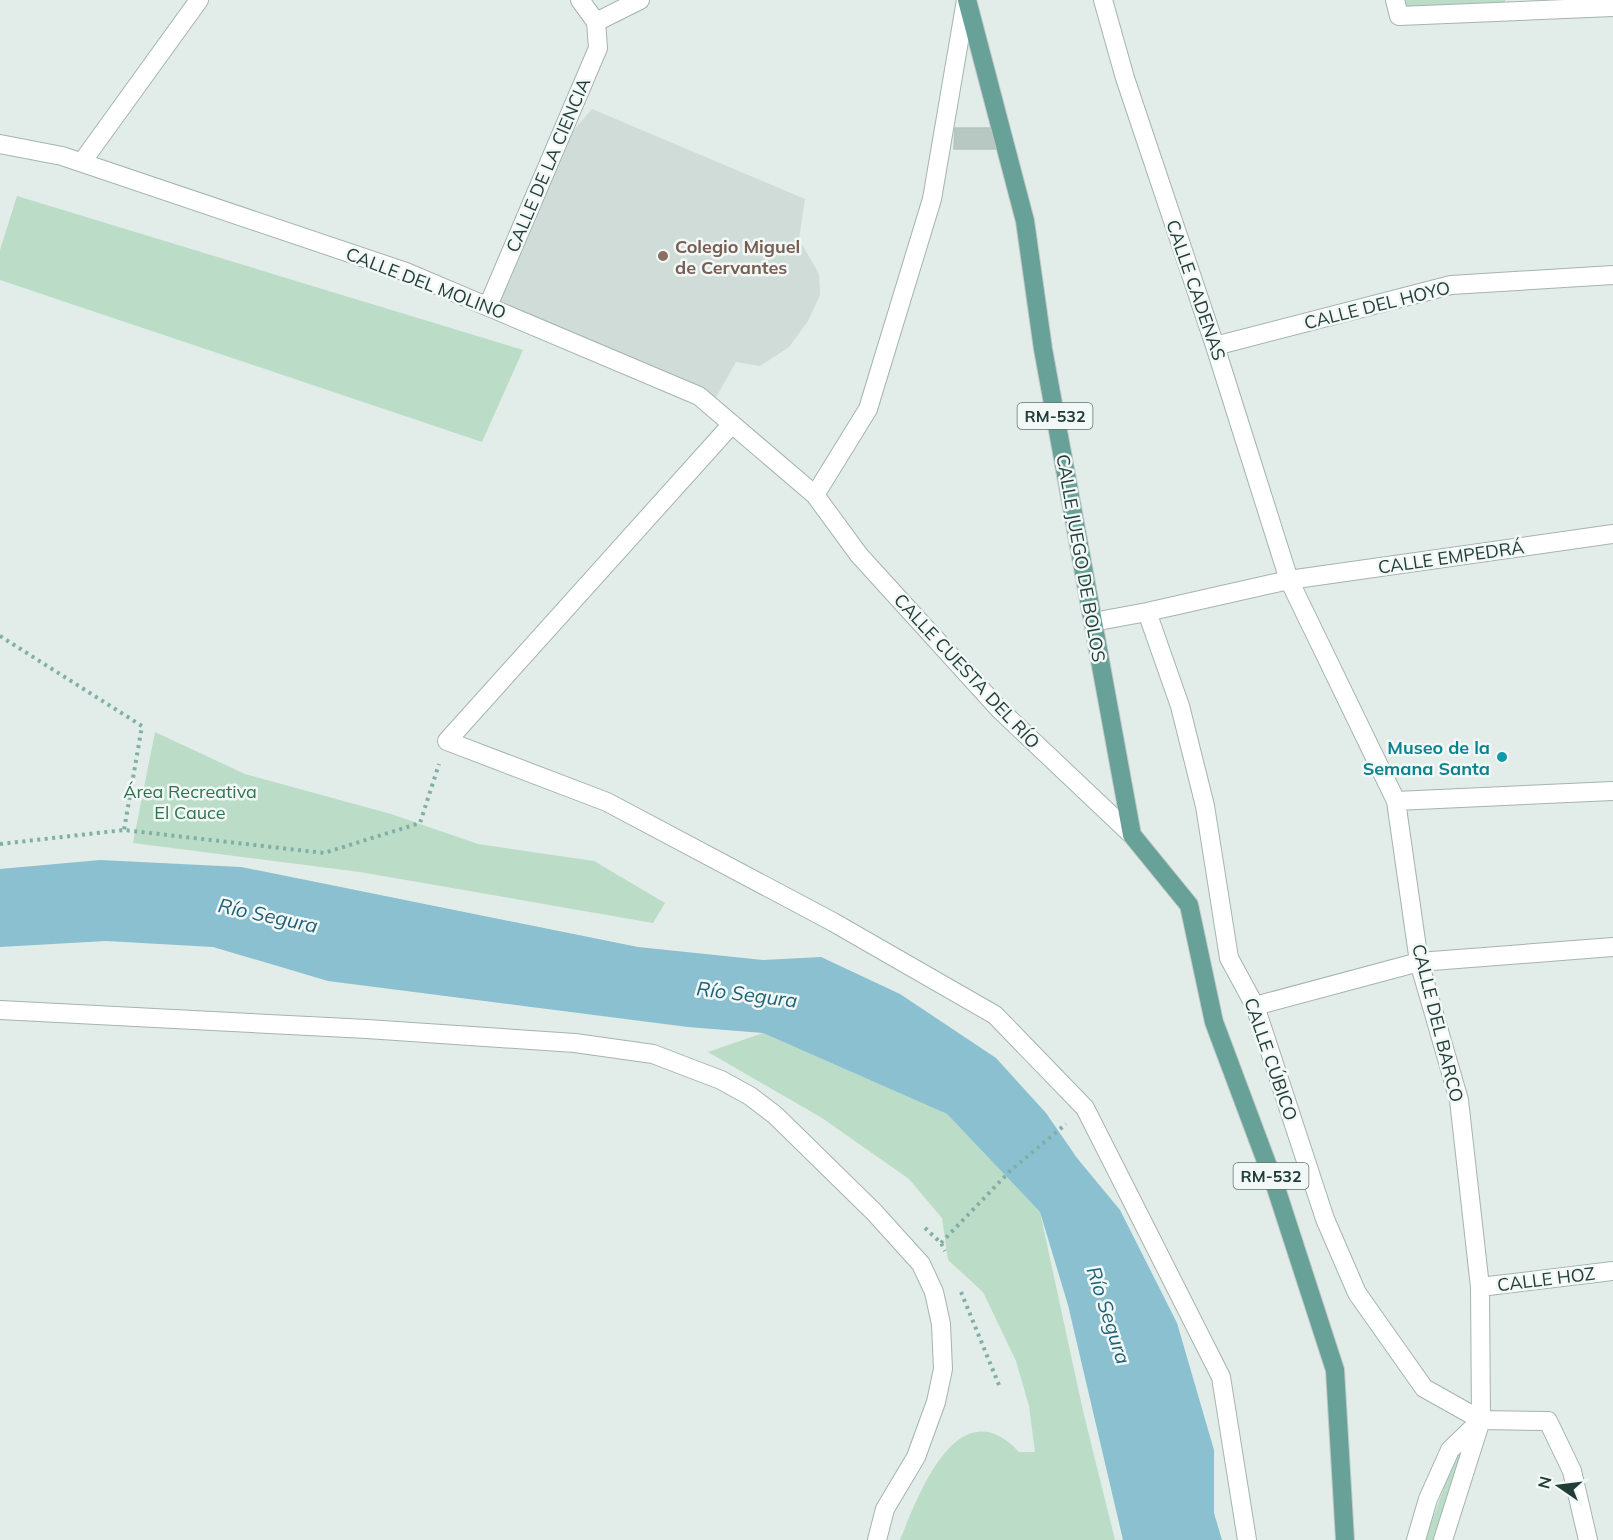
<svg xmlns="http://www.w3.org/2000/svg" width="1613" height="1540" font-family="Mulish,sans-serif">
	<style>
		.built { fill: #d0dcd7 }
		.green { fill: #bbddc7 }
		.water { fill: #8ac0d0 }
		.building { fill: #b7c7c1; stroke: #b4c5c0; stroke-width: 1.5 }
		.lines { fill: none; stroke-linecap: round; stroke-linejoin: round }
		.street-casing { stroke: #a5b4b0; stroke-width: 20 }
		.primary-casing { stroke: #c1c9c7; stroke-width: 20 }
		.path { stroke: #82afa5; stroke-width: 4; stroke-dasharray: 3 4.5; stroke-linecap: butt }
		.street { stroke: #fff; stroke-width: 18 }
		.primary { stroke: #67a197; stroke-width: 18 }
		.education-dot { fill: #8d6e63; stroke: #f2f8f6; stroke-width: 2 }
		.culture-dot { fill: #0f9aa8; stroke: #f2f8f6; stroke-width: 2 }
		.labels { text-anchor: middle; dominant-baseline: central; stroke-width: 5; stroke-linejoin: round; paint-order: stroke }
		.shield { fill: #f2f8f6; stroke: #607571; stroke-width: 1.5 }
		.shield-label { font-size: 16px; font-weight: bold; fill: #223d38 }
		.street-label { font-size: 18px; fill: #223d38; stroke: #f2f8f6 }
		.education-label { font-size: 18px; font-weight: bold; fill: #785e54; stroke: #f2f8f6; text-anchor: start }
		.culture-label { font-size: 18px; font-weight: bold; fill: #0d838f; stroke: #f2f8f6; text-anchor: end }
		.park-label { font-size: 18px; fill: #2d734e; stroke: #f2f8f6 }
		.water-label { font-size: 20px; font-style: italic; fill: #1d6178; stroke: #f2f8f6 }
	</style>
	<rect width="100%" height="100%" fill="#e2ece8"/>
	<!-- built -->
	<path class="built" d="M592,109L805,199L799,239L819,274L820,295L808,321L789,347L760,366L736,362L715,399L496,304L567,138Z"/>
	<!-- green -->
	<path class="green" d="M1395,0H1505L1506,11L1399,16Z
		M17,196L523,350L482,442L0,280V250Z
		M155,732L245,774L391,814L478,844L594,861L665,903L653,923L360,872L133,843Z
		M763,1033L947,1114L1040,1212L1083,1411L1115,1540H900C919,1494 958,1387 1019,1452H1035L1029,1406L1016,1361L983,1292L948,1260L942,1218L909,1179L822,1118L708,1052Z
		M1458,1449L1470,1452L1440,1540H1425Z"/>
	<!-- water -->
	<path class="water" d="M100,860L241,867L638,947L763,960L821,957L900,994L996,1058L1046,1113L1077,1158L1120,1210L1177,1323L1214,1450V1513L1222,1540H1123L1068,1305L1040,1212L947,1114L763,1033L688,1027L328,981L213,947L106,941L0,947V869Z"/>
	<!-- building -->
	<path class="building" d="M955,128H991L996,149H954Z"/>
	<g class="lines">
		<!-- street casing -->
		<g class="street-casing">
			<path id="street" d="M1103,0L1125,78L1215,346L1289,580L1396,801L1419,962L1459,1100L1480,1287L1481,1420L1443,1540
				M1395,0L1399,16L1613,7
				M596,22L640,0
				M0,144L62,156L406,272L699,396L815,495L859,555L1000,710L1132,835
				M82,162L199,0
				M488,306L598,48L596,22L580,0
				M1215,346L1451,285L1613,275
				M732,424L447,741L607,802L833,922L995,1015L1085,1108L1221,1377L1247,1540
				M815,495L868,409L932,199L966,0
				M1147,612L1180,706L1205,806L1229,958L1255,1006L1325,1219L1357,1293L1424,1388L1481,1420L1548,1421L1572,1471L1588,1540
				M1093,622L1147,612L1289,580L1613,534
				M1396,801L1613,791
				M1255,1006L1419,962L1613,947
				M0,1010L367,1029L575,1043L653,1054L721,1080L750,1096L775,1115L874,1212L921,1264L934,1292L941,1324L943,1369L936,1402L916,1457L885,1509L877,1540
				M1480,1287L1613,1271
				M1416,1540L1428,1499L1450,1450L1480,1421"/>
		</g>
		<!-- primary casing -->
		<g class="primary-casing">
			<path id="primary" d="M967,0L1025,221L1043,349L1132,835L1189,905L1214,1022L1275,1185L1335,1370L1345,1540"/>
		</g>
		<!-- path -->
		<path class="path" d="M0,636L142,726L124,830
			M0,844L124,830L324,853L420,823L439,764
			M925,1228L941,1243L945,1251
			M941,1243L1010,1171L1066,1124
			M961,1292L999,1385"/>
		<!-- street -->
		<use href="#street" class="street"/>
		<!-- primary -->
		<use href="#primary" class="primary"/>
	</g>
	<!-- markers -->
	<circle class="education-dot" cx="663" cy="256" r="6"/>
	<circle class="culture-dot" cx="1502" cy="757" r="6"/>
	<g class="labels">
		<!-- shield labels -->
		<g class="shield">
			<rect x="1017.5" y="403" width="75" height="26" rx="4.5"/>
			<rect x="1233.5" y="1163" width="75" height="26" rx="4.5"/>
		</g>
		<g class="shield-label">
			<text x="1055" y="416">RM-532</text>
			<text x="1271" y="1176">RM-532</text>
		</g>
		<!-- street labels -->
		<g class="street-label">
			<text transform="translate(548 165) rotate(-67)">CALLE DE LA CIENCIA</text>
			<text transform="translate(426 283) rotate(21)">CALLE DEL MOLINO</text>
			<text transform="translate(1196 290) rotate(71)">CALLE CADENAS</text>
			<text transform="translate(1377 305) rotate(-14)">CALLE DEL HOYO</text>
			<text transform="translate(1451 557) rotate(-8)">CALLE EMPEDRÁ</text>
			<text transform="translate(1081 558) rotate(80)">CALLE JUEGO DE BOLOS</text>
			<text transform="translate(967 671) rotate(47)">CALLE CUESTA DEL RÍO</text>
			<text transform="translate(1438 1023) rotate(76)">CALLE DEL BARCO</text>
			<text transform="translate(1271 1059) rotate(71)">CALLE CÚBICO</text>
			<text transform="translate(1546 1279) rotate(-7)">CALLE HOZ</text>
		</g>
		<!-- education labels -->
		<g class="education-label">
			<text x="675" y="246">Colegio Miguel<tspan x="675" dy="21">de Cervantes</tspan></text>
		</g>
		<!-- culture labels -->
		<g class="culture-label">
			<text x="1490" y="747">Museo de la<tspan x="1490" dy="21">Semana Santa</tspan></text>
		</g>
		<!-- park labels -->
		<g class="park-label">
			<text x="190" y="791">Área Recreativa<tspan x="190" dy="21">El Cauce</tspan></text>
		</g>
		<!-- water labels -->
		<g class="water-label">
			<text transform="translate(268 915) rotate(12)">Río Segura</text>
			<text transform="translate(747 994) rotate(7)">Río Segura</text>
			<text transform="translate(1109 1315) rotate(72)">Río Segura</text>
		</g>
	</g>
	<!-- north arrow -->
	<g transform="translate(1559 1486) rotate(284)" stroke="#f2f8f6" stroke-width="4.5" paint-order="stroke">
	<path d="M0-4.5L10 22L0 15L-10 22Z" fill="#223d38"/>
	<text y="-9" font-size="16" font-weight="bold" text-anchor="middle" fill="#223d38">N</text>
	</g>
</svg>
